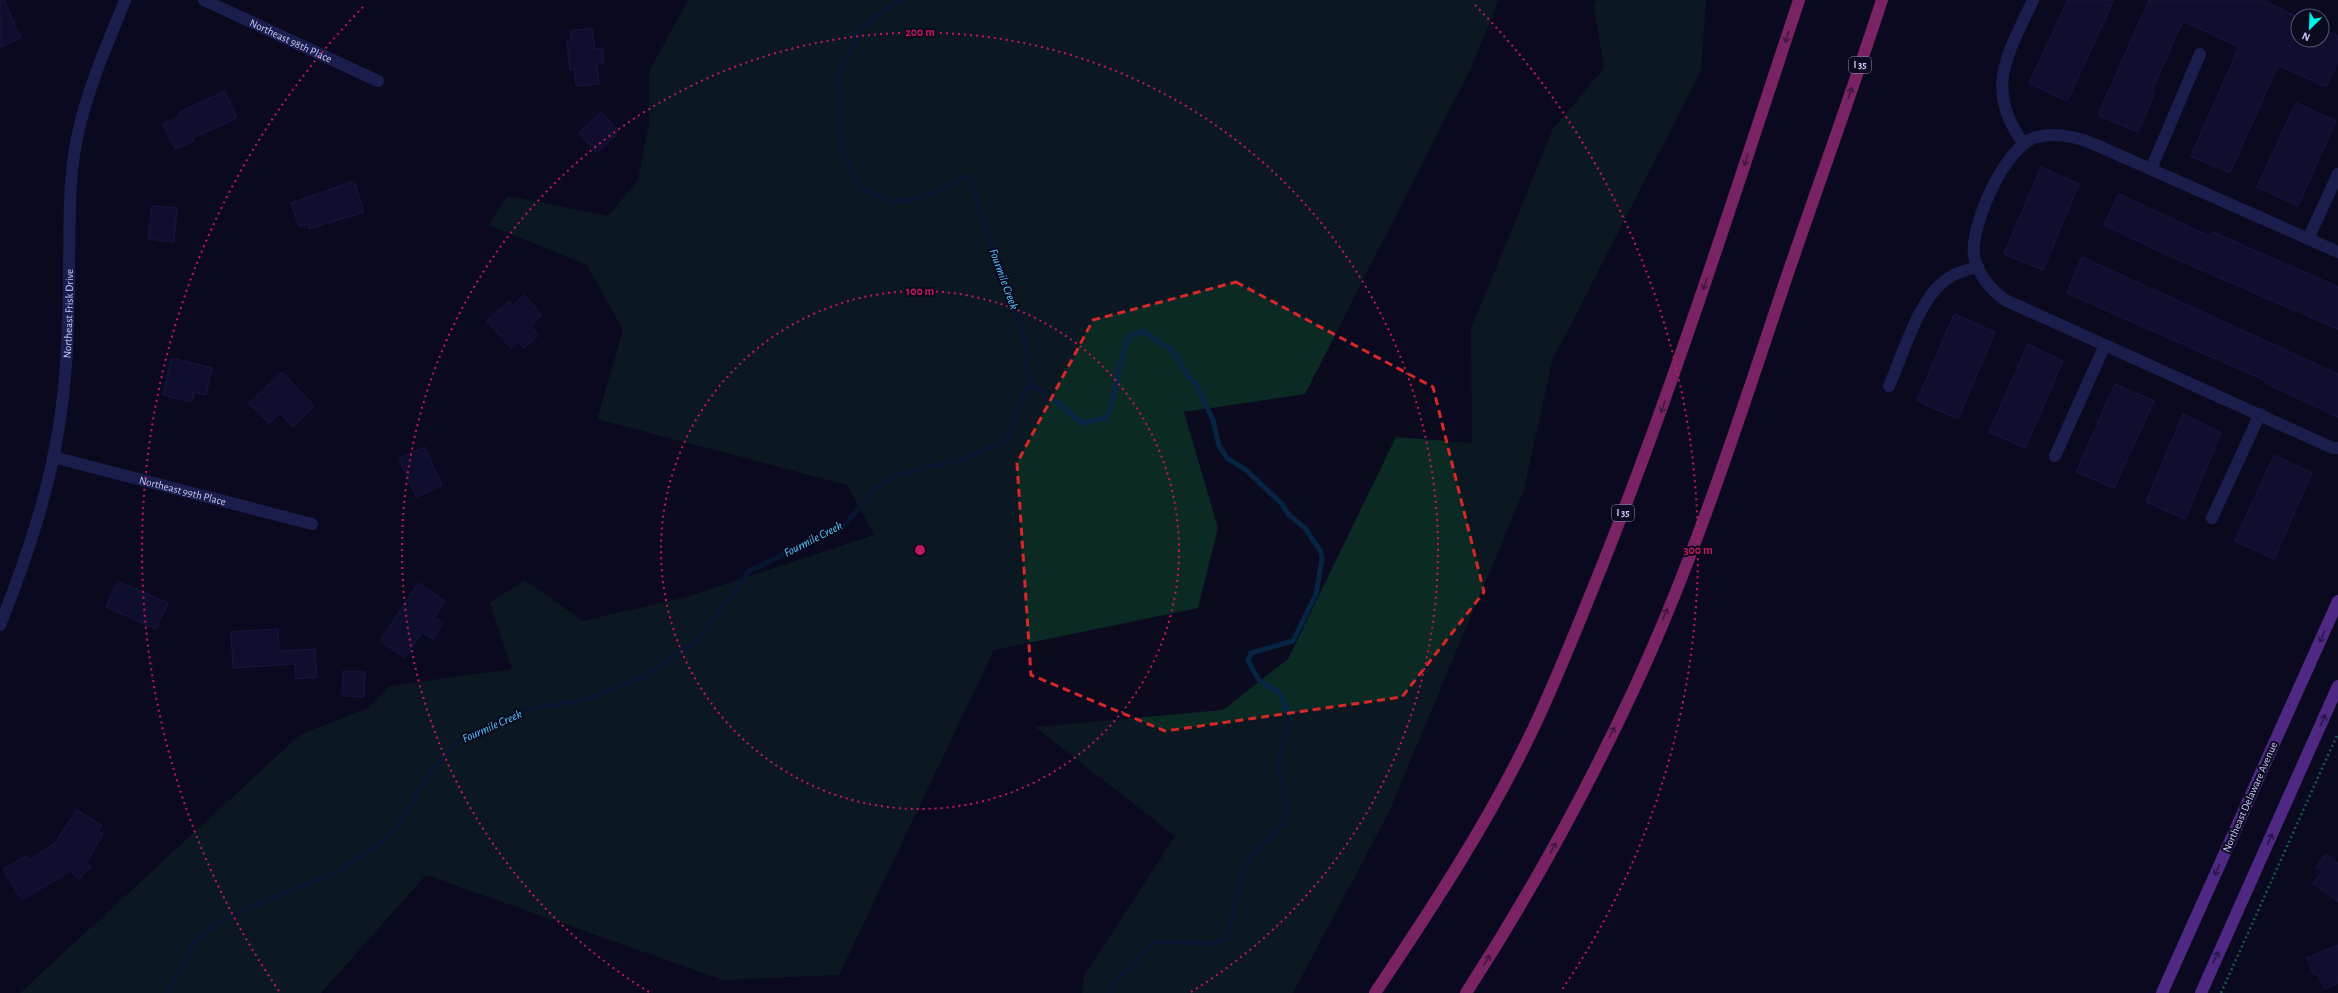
<svg xmlns="http://www.w3.org/2000/svg" width="2338" height="993" font-family="'Alegreya Sans',sans-serif">
	<style>
		.green { fill: #0c2a24 }
		.lines { fill: none; stroke-linecap: round; stroke-linejoin: round }
		.stream { stroke: #062542; stroke-width: 5 }
		.building { fill: #171442; stroke: #282470 }
		.path { stroke: #21ba9b; stroke-width: 2.5; stroke-dasharray: 2 3; stroke-linecap: butt }
		.minor { stroke: #303983; stroke-width: 12 }
		.major { stroke: #a34fff; stroke-width: 12 }
		.highway { stroke: #ff43b9; stroke-width: 12 }
		.oneway { stroke: #85266c }
		.oneway2 { stroke: #482679 }
		.marked { fill: none; stroke: #d62828; stroke-width: 3; stroke-dasharray: 8 5; stroke-linejoin: round }
		.ring { fill: none; stroke: #c2185b; stroke-width: 2; stroke-dasharray: 2 4 }
		.labels { text-anchor: middle; dominant-baseline: central; stroke-width: 4; stroke-linejoin: round; paint-order: stroke }
		.shield { fill: #0b0a1f; stroke: #8f90bc; stroke-width: 1 }
		.shield-label { font-size: 10px; font-weight: bold; fill: #c8caff }
		.street-label { font-size: 11px; fill: #c8caff; stroke: #0b0a1f }
		.water-label { font-size: 12px; font-style: italic; fill: #56c9ff; stroke: #0b0a1f }
		.centre { fill: #c2185b; stroke: #0b0a1f; stroke-width: 2 }
		.ring-label { font-size: 12px; text-anchor: middle; font-weight: bold; fill: #c2185b; stroke: #0b0a1f; stroke-width: 4; stroke-linejoin: round; paint-order: stroke }
	</style>
	<rect width="100%" height="100%" fill="#0b0a1f"/>
	<!-- green -->
	<path class="green" d="M688,0H1499L1470,70L1305,394L1184,412L1218,528L1198,608L994,650L839,975L723,980L426,875L321,993H20L301,734L369,708L389,686L512,669L490,603L525,580L583,621L686,597L874,535L847,485L597,419L623,330L587,265L488,225L508,196L608,216L638,180L649,123V72Z
		M1596,0H1706L1701,71L1552,361L1524,490L1388,814L1293,993H1082L1084,976L1175,836L1035,727L1223,710L1288,659L1396,437L1472,443L1471,329L1553,129L1604,68L1594,7Z"/>
	<g class="lines">
		<!-- stream -->
		<path class="stream" d="M905,0L893,4L861,29L837,77L841,111L842,148L860,188C869,192 879,198 889,200C916,206 946,186 969,175L1000,270L1020,322L1028,355L1025,364L1031,387
			M1031,387C1054,391 1064,413 1083,423L1107,417C1118,391 1117,362 1129,336L1142,331L1172,350L1189,377L1196,384L1213,420L1219,446L1227,458L1246,470L1281,503L1289,515L1305,528L1321,552L1322,559L1316,594L1293,641L1251,653L1248,661L1259,680L1281,694L1290,718L1281,748L1279,769L1287,809L1284,823L1253,854L1245,866L1227,938L1210,944L1162,941L1151,944L1131,968L1114,980L1109,993
			M167,993L194,943L213,926L260,903L339,871L385,840L397,826L431,772L458,741L517,712L590,698L648,675L680,651L694,644L706,630L749,571L844,526L876,488L894,476L963,459L1002,443L1008,437L1025,391L1031,387"/>
	</g>
	<!-- building -->
	<path class="building" d="M0,0H4L21,38L0,47Z
		M2068,0H2114L2067,101L2029,83Z
		M2149,0H2262L2298,17V40H2322V28L2338,36V62L2326,87L2278,65L2230,173L2191,156L2239,47L2183,21L2152,90L2155,92L2138,132L2098,115Z
		M592,28L595,49L602,48L604,63L597,64L599,84L576,86L574,69L570,70L567,42H572L570,31Z
		M225,91L237,118L193,138L194,141L175,149L163,124L181,115L180,112Z
		M2296,103L2336,121L2298,206L2257,187Z
		M601,112L619,132L597,153L579,133Z
		M2041,167L2079,184L2043,270L2004,254Z
		M354,181L364,212L309,229L308,224L299,227L291,203Z
		M2119,194L2211,237L2213,232L2338,287V329L2176,259L2104,225Z
		M152,206L177,208L174,242L148,239Z
		M2082,257L2338,374V417L2265,383L2266,381L2067,293Z
		M524,295L542,315L530,326L539,335L524,348L518,342L511,348L487,321L509,301L513,305Z
		M1954,314L1995,332L1958,419L1917,401Z
		M2028,344L2063,361L2025,448L1989,432Z
		M171,358L212,368L206,395L194,392L192,402L163,395Z
		M282,372L314,406L293,427L280,413L269,423L249,403Z
		M2115,384L2154,401L2114,488L2076,472Z
		M2183,414L2221,433L2185,519L2146,502Z
		M425,447L442,486L416,497L399,458Z
		M2274,455L2312,473L2274,559L2235,541Z
		M118,581L168,603L156,629L106,607Z
		M418,583L445,601L434,617L443,623L433,639L422,632L405,658L380,641Z
		M278,629L279,651L315,649L317,677L296,679L295,664L233,668L231,632Z
		M343,671L365,672L364,697L342,696Z
		M77,810L102,826L98,831L103,834L87,862L91,867L79,879L70,871L22,900L3,869L26,856L29,860L55,843Z
		M2326,854L2338,863V902L2313,883L2322,872L2316,867Z
		M2338,945V983L2325,989L2318,974L2314,975L2307,958Z"/>
	<g class="lines">
		<!-- path -->
		<path class="path" d="M2221,993L2338,733"/>
		<!-- minor -->
		<g class="minor">
			<path id="s1" d="M204,0L378,81"/>
			<path d="M2024,144C1983,89 2008,54 2033,0"/>
			<path d="M2151,169L2200,54"/>
			<path d="M2308,239L2338,174"/>
			<path d="M2338,252L2096,145C2077,137 2057,132 2037,137C2005,145 1970,226 1974,256C1978,275 1990,289 2005,300L2317,441L2333,448H2338"/>
			<path d="M1889,386C1903,355 1920,292 1952,276C1960,271 1970,269 1978,267"/>
			<path d="M2055,456L2105,345"/>
			<path id="s2" d="M53,457L312,524"/>
			<path d="M2212,518L2260,414"/>
			<path id="s3" d="M0,625C28,555 53,481 62,405C68,359 69,313 69,266C70,219 68,170 80,125C90,82 109,41 125,0"/>
		</g>
		<!-- major -->
		<path class="major" d="M2162,993L2338,601
			M2201,993L2338,686"/>
		<!-- highway -->
		<path class="highway" d="M1375,993C1432,908 1490,820 1534,727C1559,674 1580,620 1602,566C1676,380 1736,190 1799,0
			M1466,993C1529,896 1585,794 1634,689C1695,558 1739,419 1785,282C1817,188 1851,95 1882,0"/>
	</g>
	<!-- one-way arrows -->
	<defs><path id="oneway-shaft" d="M-6 0H5M1.5-3L5.5 0L1.5 3" fill="none" stroke-width="1.6" stroke-linecap="round" stroke-linejoin="round"/></defs>
	<g class="oneway">
		<use href="#oneway-shaft" transform="translate(1787 37) rotate(108)"/>
		<use href="#oneway-shaft" transform="translate(1850 93) rotate(-71)"/>
		<use href="#oneway-shaft" transform="translate(1746 160) rotate(108)"/>
		<use href="#oneway-shaft" transform="translate(1705 284) rotate(109)"/>
		<use href="#oneway-shaft" transform="translate(1663 407) rotate(109)"/>
		<use href="#oneway-shaft" transform="translate(1665 614) rotate(-67)"/>
		<use href="#oneway-shaft" transform="translate(1612 732) rotate(-63)"/>
		<use href="#oneway-shaft" transform="translate(1553 848) rotate(-61)"/>
		<use href="#oneway-shaft" transform="translate(1487 960) rotate(-58)"/>
	</g>
	<g class="oneway2">
		<use href="#oneway-shaft" transform="translate(2322 637) rotate(114)"/>
		<use href="#oneway-shaft" transform="translate(2323 720) rotate(-66)"/>
		<use href="#oneway-shaft" transform="translate(2270 839) rotate(-66)"/>
		<use href="#oneway-shaft" transform="translate(2217 870) rotate(114)"/>
		<use href="#oneway-shaft" transform="translate(2216 957) rotate(-66)"/>
	</g>
	<!-- marked area -->
	<path d="M0 0H2338V993H0ZM1236,282L1433,387L1484,592L1402,697L1165,731L1031,675L1017,463L1093,320Z" fill="#0b0a1f" fill-opacity=".55" fill-rule="evenodd"/>
	<path class="marked" d="M1236,282L1433,387L1484,592L1402,697L1165,731L1031,675L1017,463L1093,320Z"/>
	<!-- distance rings -->
	<g class="ring">
		<circle cx="920" cy="550" r="259"/>
		<path d="M649 992A518 518 0 1 1 1191 992"/>
		<path d="M279 991A778 778 0 0 1 365 5M1475 5A778 778 0 0 1 1561 991"/>
	</g>
	<g class="labels">
		<!-- shield labels -->
		<g class="shield">
			<rect x="1849" y="57" width="22" height="16" rx="3"/>
			<rect x="1612" y="505" width="22" height="16" rx="3"/>
		</g>
		<g class="shield-label">
			<text x="1860" y="65">I 35</text>
			<text x="1623" y="513">I 35</text>
		</g>
		<!-- street labels -->
		<g class="street-label">
			<text stroke="none"><textPath href="#s1" startOffset="96">Northeast 98th Place</textPath></text>
			<text stroke="none"><textPath href="#s3" startOffset="321">Northeast Frisk Drive</textPath></text>
			<text stroke="none"><textPath href="#s2" startOffset="134">Northeast 99th Place</textPath></text>
			<text transform="translate(2250 797) rotate(-66)">Northeast Delaware Avenue</text>
		</g>
		<!-- water labels -->
		<g class="water-label">
			<text transform="translate(1004 279) rotate(70)">Fourmile Creek</text>
			<text transform="translate(813 539) rotate(-27)">Fourmile Creek</text>
			<text transform="translate(492 726) rotate(-24)">Fourmile Creek</text>
		</g>
	</g>
	<circle cx="920" cy="550" r="6" class="centre"/>
	<g class="ring-label">
		<text x="920" y="36">200 m</text>
		<text x="920" y="295">100 m</text>
		<text x="1698" y="554">300 m</text>
	</g>
	<!-- north arrow -->
	<g transform="translate(2310 28) rotate(204)"><circle r="19" fill="#0b0a1f" stroke="#575779"/>
	<path d="M0-3L7 15L0 10L-7 15Z" fill="#00f3e8"/>
	<text y="-6" font-size="11" font-weight="bold" text-anchor="middle" fill="#c8caff">N</text>
	</g>
</svg>
